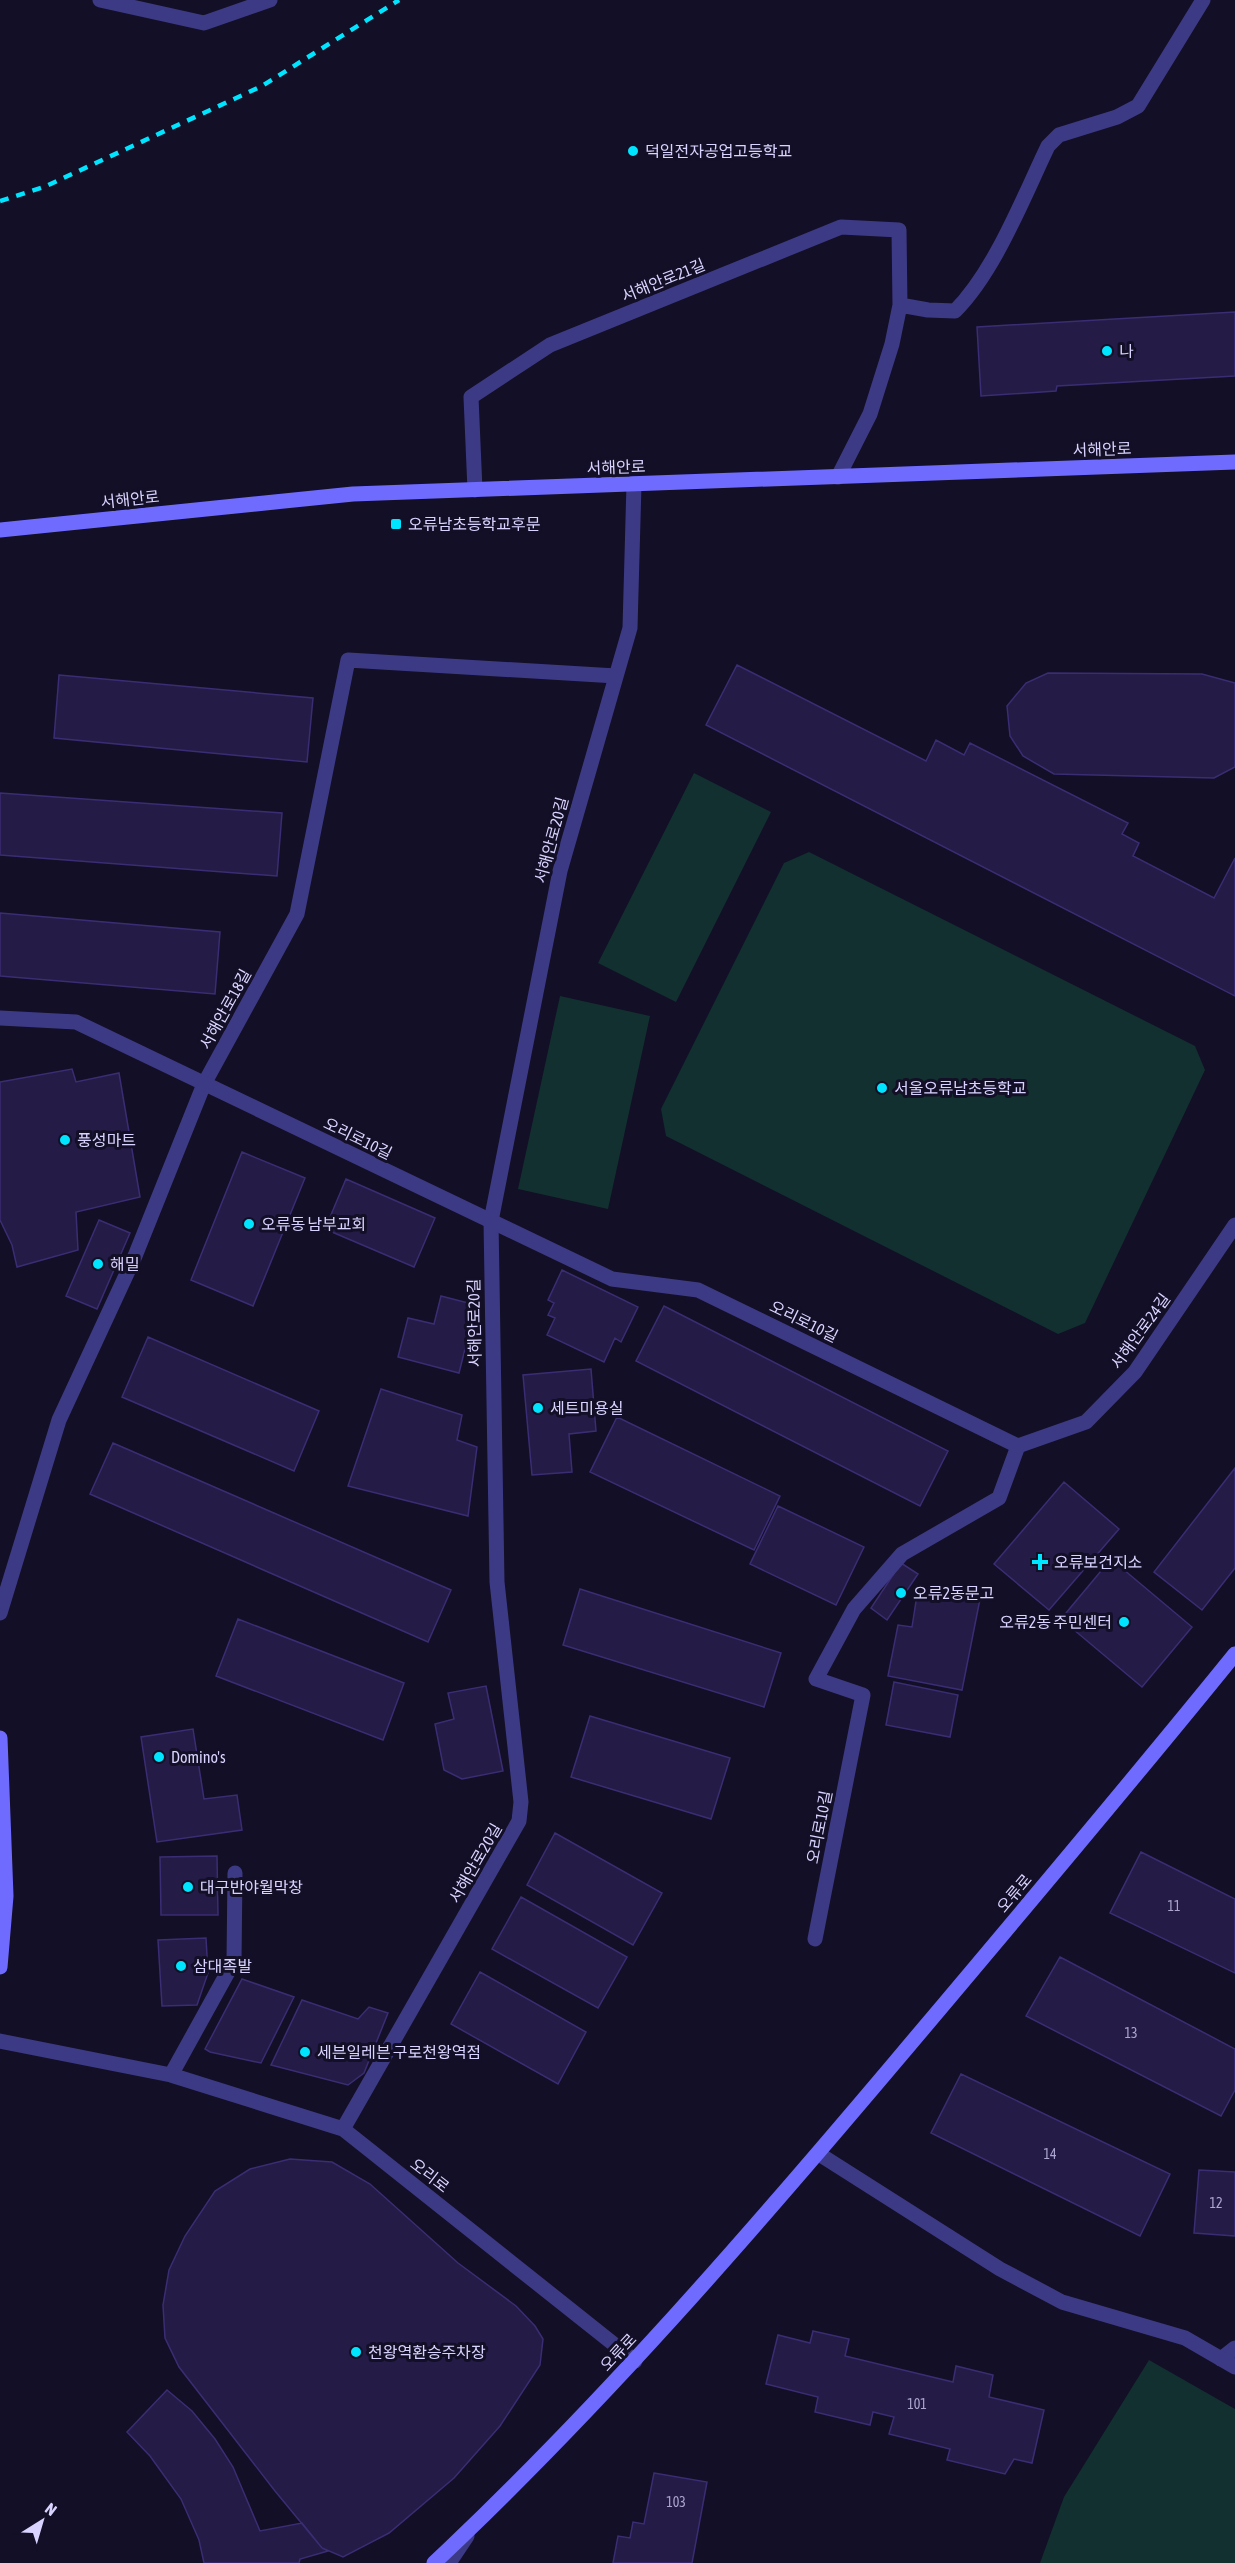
<svg xmlns="http://www.w3.org/2000/svg" width="1235" height="2563" font-family="'Asap Condensed','Noto Sans KR',sans-serif">
	<style>
		.green { fill: #12302f }
		.building { fill: #241b47; stroke: #3b2d73; stroke-width: 1.5 }
		.lines { fill: none; stroke-linecap: round; stroke-linejoin: round }
		.service { stroke: #3d3a85; stroke-width: 15 }
		.minor { stroke: #3d3a85; stroke-width: 15 }
		.secondary { stroke: #6f6bff; stroke-width: 15 }
		.rail { stroke: #00e5ff; stroke-width: 4.5; stroke-dasharray: 9 8; stroke-linecap: butt }
		.poi-dot { fill: #00e5ff; stroke: #130f26; stroke-width: 2 }
		.labels { text-anchor: middle; dominant-baseline: central; stroke-width: 6; stroke-linejoin: round; paint-order: stroke }
		.number-label { font-size: 14px; fill: #aca6d1 }
		.poi-label { font-size: 16px; fill: #d9d4ff; stroke: #130f26; text-anchor: start }
		.street-label { font-size: 16px; fill: #d9d4ff; stroke: #130f26 }
	</style>
	<rect width="100%" height="100%" fill="#130f26"/>
	<!-- green -->
	<path class="green" d="M694,773L771,812L676,1002L598,963Z
		M809,852L1195,1046L1205,1070L1085,1323L1058,1334L666,1136L661,1109L784,863Z
		M560,996L650,1016L608,1209L518,1189Z
		M1149,2360L1235,2409V2563H1040L1064,2497Z"/>
	<!-- building -->
	<path class="building" d="M1235,312V376L1057,386L1056,391L981,396L977,327Z
		M737,665L926,761L936,740L964,755L970,743L1128,823L1122,834L1139,843L1133,856L1214,898L1235,858V996L706,725Z
		M1048,673L1202,674L1235,683V767L1214,778L1054,774L1023,756L1010,736L1007,706L1026,683Z
		M59,675L313,698L307,762L54,738Z
		M0,793L282,813L277,876L0,855Z
		M0,913L220,932L215,994L0,976Z
		M72,1069L76,1082L119,1073L140,1197L76,1212L78,1250L17,1267L12,1245L0,1220V1082Z
		M242,1152L305,1178L253,1306L191,1280Z
		M346,1179L435,1218L414,1267L325,1229Z
		M99,1220L130,1233L97,1309L66,1296Z
		M562,1270L638,1307L621,1342L615,1338L604,1362L547,1335L555,1318L548,1315L554,1303L548,1300Z
		M441,1296L476,1305L459,1373L398,1357L408,1318L434,1324Z
		M664,1306L948,1451L920,1506L636,1361Z
		M148,1337L319,1411L294,1471L122,1397Z
		M591,1369L596,1431L569,1434L572,1472L532,1475L523,1375Z
		M381,1389L462,1415L457,1440L477,1447L468,1516L348,1486Z
		M617,1417L780,1496L754,1550L590,1472Z
		M113,1443L451,1590L428,1642L90,1494Z
		M1235,1468V1568L1202,1610L1154,1572Z
		M1064,1482L1119,1529L1049,1610L994,1564Z
		M778,1506L864,1547L836,1605L750,1564Z
		M1111,1559L1192,1627L1142,1687L1061,1619Z
		M901,1563L918,1574L887,1620L871,1608Z
		M938,1586L981,1594L962,1690L888,1676L898,1625L912,1627L917,1595L936,1599Z
		M580,1589L781,1653L764,1707L563,1645Z
		M238,1619L404,1683L383,1740L216,1676Z
		M894,1682L958,1695L950,1737L886,1725Z
		M486,1686L503,1771L462,1779L444,1770L435,1724L454,1719L448,1693Z
		M590,1716L730,1758L711,1819L571,1777Z
		M193,1729L204,1799L237,1795L242,1830L157,1842L141,1737Z
		M555,1833L662,1893L633,1945L527,1885Z
		M1141,1852L1235,1899V1973L1110,1913Z
		M217,1856L218,1915H161L160,1857Z
		M521,1897L627,1957L598,2008L492,1949Z
		M206,1938L208,1973L197,2005L162,2006L158,1940Z
		M1060,1957L1235,2049V2090L1221,2116L1026,2016Z
		M480,1972L586,2032L558,2084L451,2024Z
		M242,1979L294,1997L261,2063L210,2052L205,2049Z
		M302,2000L358,2019L369,2007L388,2013L364,2073L348,2085L271,2065Z
		M961,2074L1170,2174L1140,2236L931,2133Z
		M290,2159L332,2162L370,2184L458,2263L516,2306L535,2326L543,2339L540,2365L500,2426L454,2478L389,2533L343,2557L322,2548L275,2491L179,2367L165,2338L163,2305L169,2270L185,2236L215,2191L250,2169Z
		M1199,2170L1235,2172V2236L1194,2233Z
		M813,2331L849,2339L845,2356L953,2382L956,2366L993,2375L989,2397L1044,2410L1032,2463L1014,2459L1005,2474L947,2460L950,2449L889,2434L894,2417L873,2412L870,2425L815,2412L818,2397L766,2384L778,2335L810,2343Z
		M167,2390L192,2411L215,2439L233,2467L260,2531L302,2523L322,2548L328,2551L300,2559L299,2563H204L199,2540L181,2499L150,2456L127,2432Z
		M654,2473L707,2482L692,2563H613L618,2536L630,2538L633,2522L644,2524Z"/>
	<g class="lines">
		<!-- service -->
		<path class="service" d="M100,0L204,23L270,0
			M0,1613L59,1420L135,1256L204,1084L297,914L348,660L616,676
			M815,1939L863,1695L816,1679L854,1609L902,1554L999,1498L1018,1446
			M0,2041L171,2075L343,2129L635,2361
			M171,2075L234,1961L235,1873
			M343,2129L519,1821L521,1802L497,1582L491,1221L560,871L630,628L634,484
			M1221,2359L1235,2348
			M449,2563L467,2536"/>
		<!-- minor -->
		<path class="minor" d="M838,477L870,414L892,344L900,305L928,310L955,311C995,271 1023,198 1048,146L1059,135L1117,117L1138,106L1203,0
			M475,490L471,397L550,345L841,227L899,230L900,305
			M0,1018L76,1022L612,1279L698,1290L1018,1446L1086,1422L1135,1372L1235,1225
			M819,2154L1000,2269L1062,2302L1185,2338L1235,2367"/>
		<!-- secondary -->
		<path class="secondary" d="M0,530L353,494L1235,462
			M0,1738L6,1896L0,1967
			M434,2563C600,2407 749,2235 896,2061C1010,1926 1124,1791 1235,1654"/>
		<!-- rail -->
		<path class="rail" d="M0,201L44,187L262,86L399,0"/>
	</g>
	<!-- markers -->
	<g class="poi-dot">
		<circle cx="633" cy="151" r="6"/>
		<circle cx="1107" cy="351" r="6"/>
		<rect x="390" y="518" width="12" height="12" rx="3"/>
		<circle cx="882" cy="1088" r="6"/>
		<circle cx="65" cy="1140" r="6"/>
		<circle cx="249" cy="1224" r="6"/>
		<circle cx="98" cy="1264" r="6"/>
		<circle cx="538" cy="1408" r="6"/>
		<path d="M1037 1553h6v6h6v6h-6v6h-6v-6h-6v-6h6z"/>
		<circle cx="901" cy="1593" r="6"/>
		<circle cx="1124" cy="1622" r="6"/>
		<circle cx="159" cy="1757" r="6"/>
		<circle cx="188" cy="1887" r="6"/>
		<circle cx="181" cy="1966" r="6"/>
		<circle cx="305" cy="2052" r="6"/>
		<circle cx="356" cy="2352" r="6"/>
	</g>
	<g class="labels">
		<!-- number labels -->
		<g class="number-label">
			<text x="1174" y="1906">11</text>
			<text x="1131" y="2033">13</text>
			<text x="1050" y="2154">14</text>
			<text x="1216" y="2203">12</text>
			<text x="917" y="2404">101</text>
			<text x="676" y="2502">103</text>
		</g>
		<!-- poi labels -->
		<g class="poi-label">
			<text x="645" y="151">덕일전자공업고등학교</text>
			<text x="1119" y="351">나</text>
			<text x="408" y="524">오류남초등학교후문</text>
			<text x="894" y="1088">서울오류남초등학교</text>
			<text x="77" y="1140">풍성마트</text>
			<text x="261" y="1224">오류동 남부교회</text>
			<text x="110" y="1264">해밀</text>
			<text x="550" y="1408">세트미용실</text>
			<text x="1054" y="1562">오류보건지소</text>
			<text x="913" y="1593">오류2동문고</text>
			<text x="1112" y="1622" text-anchor="end">오류2동 주민센터</text>
			<text x="171" y="1757">Domino's</text>
			<text x="200" y="1887">대구반야월막창</text>
			<text x="193" y="1966">삼대족발</text>
			<text x="317" y="2052">세븐일레븐 구로천왕역점</text>
			<text x="368" y="2352">천왕역환승주차장</text>
		</g>
		<!-- street labels -->
		<g class="street-label">
			<text transform="translate(663 280) rotate(-22)">서해안로21길</text>
			<text transform="translate(1102 449) rotate(-2)">서해안로</text>
			<text transform="translate(616 467) rotate(-2)">서해안로</text>
			<text transform="translate(130 499) rotate(-6)">서해안로</text>
			<text transform="translate(551 840) rotate(-75)">서해안로20길</text>
			<text transform="translate(225 1009) rotate(-61)">서해안로18길</text>
			<text transform="translate(358 1138) rotate(26)">오리로10길</text>
			<text transform="translate(804 1321) rotate(26)">오리로10길</text>
			<text transform="translate(474 1323) rotate(-91)">서해안로20길</text>
			<text transform="translate(1140 1331) rotate(-54)">서해안로24길</text>
			<text transform="translate(819 1827) rotate(-79)">오리로10길</text>
			<text transform="translate(475 1863) rotate(-60)">서해안로20길</text>
			<text transform="translate(1014 1893) rotate(-50)">오류로</text>
			<text transform="translate(430 2175) rotate(38)">오리로</text>
			<text transform="translate(618 2352) rotate(-47)">오류로</text>
		</g>
	</g>
	<!-- north arrow -->
	<g transform="translate(42 2521) rotate(37)" stroke="#130f26" stroke-width="4.5" paint-order="stroke">
	<path d="M0-4.5L10 22L0 15L-10 22Z" fill="#d9d4ff"/>
	<text y="-9" font-size="16" font-weight="bold" text-anchor="middle" fill="#d9d4ff">N</text>
	</g>
</svg>
